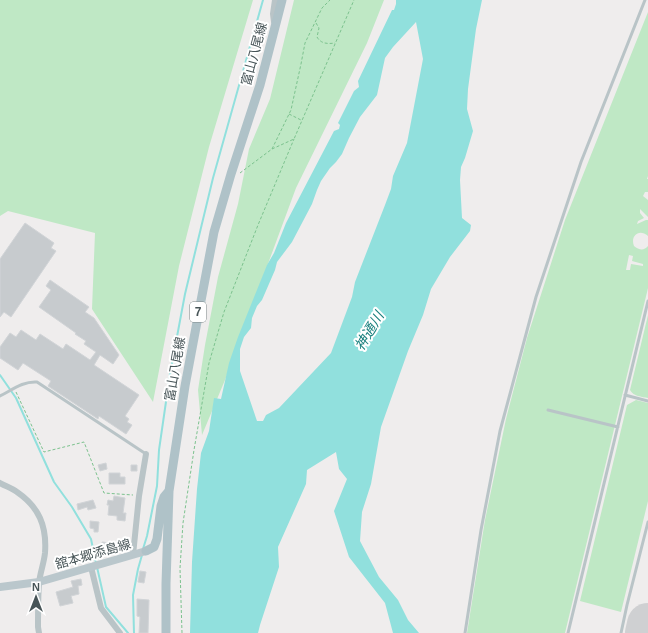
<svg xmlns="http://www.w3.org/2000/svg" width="648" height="633" font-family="Arial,'Noto Sans JP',sans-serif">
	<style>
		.green { fill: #bfe8c5; fill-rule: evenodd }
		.water { fill: #91e0dd; fill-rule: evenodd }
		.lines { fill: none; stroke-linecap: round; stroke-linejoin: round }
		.stream { stroke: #91e0dd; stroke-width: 2 }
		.runway { stroke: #cfd0d2; stroke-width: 42 }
		.building { fill: #c7cbce; stroke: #d1d4d7 }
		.path { stroke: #7cc28e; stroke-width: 1; stroke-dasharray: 3 2; stroke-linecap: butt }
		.service { stroke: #b9c4c7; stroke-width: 3 }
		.minor { stroke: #b9c4c7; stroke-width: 6 }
		.secondary { stroke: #bac7cc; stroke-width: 8 }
		.primary { stroke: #afc2c8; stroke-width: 9 }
		.labels { text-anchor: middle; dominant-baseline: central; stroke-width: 4; stroke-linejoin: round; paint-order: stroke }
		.shield { fill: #fff; stroke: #7e8789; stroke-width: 1 }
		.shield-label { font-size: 12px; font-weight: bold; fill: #475457 }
		.street-label { font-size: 13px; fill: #475457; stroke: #fff }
		.water-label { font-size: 14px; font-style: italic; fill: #1b817e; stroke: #fff }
	</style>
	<rect width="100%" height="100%" fill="#efeded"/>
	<!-- green -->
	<path class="green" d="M0,0H253L209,147L179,266L153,402L92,309L95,233L8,211L0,216Z
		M294,0H384L367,43L296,188L225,380L202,435L198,390L205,345L218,277L238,204L249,149L270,99Z
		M648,12V176L647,179H648V192H645L643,196L648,200V217L640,209V213L644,218L638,221L637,224L646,220H648V236C639,228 630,236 634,246C639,250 644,251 648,246V288L565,633H467L485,520L506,419L527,338L565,220ZM629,255L633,256L632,261L643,264V266L631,264L630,270H626Z
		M648,315V398C642,397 633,396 630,390Z
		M636,400L648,403V501L621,612L580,601L627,405Z"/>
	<!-- water -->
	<path class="water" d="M396,0H482L476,29L468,89L467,109L473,131L465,158L461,167L460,180L462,218L471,225L470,231L450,257L431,289L423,315L408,351L381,427L371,484L362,512L360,541L379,577L398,600L408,620L419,633H393L385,603L349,557L334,511L347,479L339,469L336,452L307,470L306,484L278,547L279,567L260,625L258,633H190L192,562L197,489L201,453L209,431L214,398L221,399L229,363L238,337L267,265L274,253L286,223L334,131L339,129L340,125L338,123L354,91L359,87L358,81L392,10H394L396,4ZM416,22L423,59L407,143L393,176L391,189L385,205L355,282L352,297L331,353L279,408L266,415L263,421H257L240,371V349L244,337L251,328L252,318L257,306L262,300L275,270L277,262L292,242L312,204L317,190L321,181L330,168L336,162L342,154L349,138L360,117L377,95L385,58L393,47Z"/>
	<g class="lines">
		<!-- stream -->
		<path class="stream" d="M0,375L16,398L54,482L72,507L91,539L96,563
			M143,549L147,536L157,486L159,450L170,374L185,294L213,178L263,0
			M97,567L106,607L128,633
			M134,633L133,595L138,569L142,555"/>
		<!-- runway -->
		<path class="runway" d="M646,633L648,624"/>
	</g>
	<!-- building -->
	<path class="building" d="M25,223L54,243L51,248L56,251L11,317L4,312L0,317V259Z
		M50,280L89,307L85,312L94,318L119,355L113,364L100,355L94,365L139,395L125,416L129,419L127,422L132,425L126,434L99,416L98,419L48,386L51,381L23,363L18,370L0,358V347L10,333L16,337L21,330L36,340L40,334L63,349L66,344L90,360L96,352L84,344L86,341L75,334L76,333L39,307L51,290L46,286Z
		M106,463L107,469L100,471L98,465Z
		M131,465H137V471H131Z
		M109,473H120V477H125V484H109Z
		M114,496L125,498L123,513H126L125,521L117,520V516L108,515L109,505H107L108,500L113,501Z
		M93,500L96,508L88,510L87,507L78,510L77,504Z
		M90,521L99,522L98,532H94V529L90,528Z
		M102,542L119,544L118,553L101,552Z
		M140,571L146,572L144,583L138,582Z
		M81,579L82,585L78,586L79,594L71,596L73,603L60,606L56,592L73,587L71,581Z
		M137,599L149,600L148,633H139L140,617L137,616Z"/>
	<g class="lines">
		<!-- path -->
		<path class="path" d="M316,23L319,28L317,37C321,44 328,44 335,43
			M289,114L301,120
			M272,149L294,139L354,0
			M240,173L272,149L291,110L301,64L305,43L322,8L330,0
			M16,392L44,452L84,442L104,493L133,495
			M182,633L180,568L183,523L194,450L209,363L224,312L258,225L294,139"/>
		<!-- service -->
		<path class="service" d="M625,395L648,401
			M0,396C12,390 23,381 37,382L146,454
			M548,410L618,427
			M465,633L481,530L500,431L536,297L581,162L645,0
			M568,633L648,301
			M621,633L627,605L648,522"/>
		<!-- minor -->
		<path class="minor" d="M274,22L273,14L275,0
			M0,483C5,486 12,488 17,492C39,507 47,526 45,553C44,563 40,573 39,583C38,597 38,612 38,627L39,633
			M133,555L139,496L146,454
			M91,567L101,608L120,633"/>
		<!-- secondary -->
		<path class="secondary" d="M0,587L39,582L146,551"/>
		<!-- primary -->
		<path class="primary" d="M146,551L154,547L157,539L161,506L164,497L169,491
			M166,633V584L169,491L185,386L200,306L214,232L231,174L260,85L282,0"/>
	</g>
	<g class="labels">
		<!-- shield labels -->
		<rect class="shield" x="190" y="302" width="16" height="20" rx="3"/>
		<g class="shield-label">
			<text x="198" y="312">7</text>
		</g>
		<!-- street labels -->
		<g class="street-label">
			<text transform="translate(254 54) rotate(-75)">富山八尾線</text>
			<text transform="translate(175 369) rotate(-80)">富山八尾線</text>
			<text transform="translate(93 554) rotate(-16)">舘本郷添島線</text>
		</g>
		<!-- water labels -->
		<g class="water-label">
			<text transform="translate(369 331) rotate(-59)">神通川</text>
		</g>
	</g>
	<!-- north arrow -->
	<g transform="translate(36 597)" stroke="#ffffff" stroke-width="3" paint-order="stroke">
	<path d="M0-3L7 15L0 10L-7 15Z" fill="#475457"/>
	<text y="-6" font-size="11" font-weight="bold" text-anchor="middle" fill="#475457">N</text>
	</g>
</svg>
